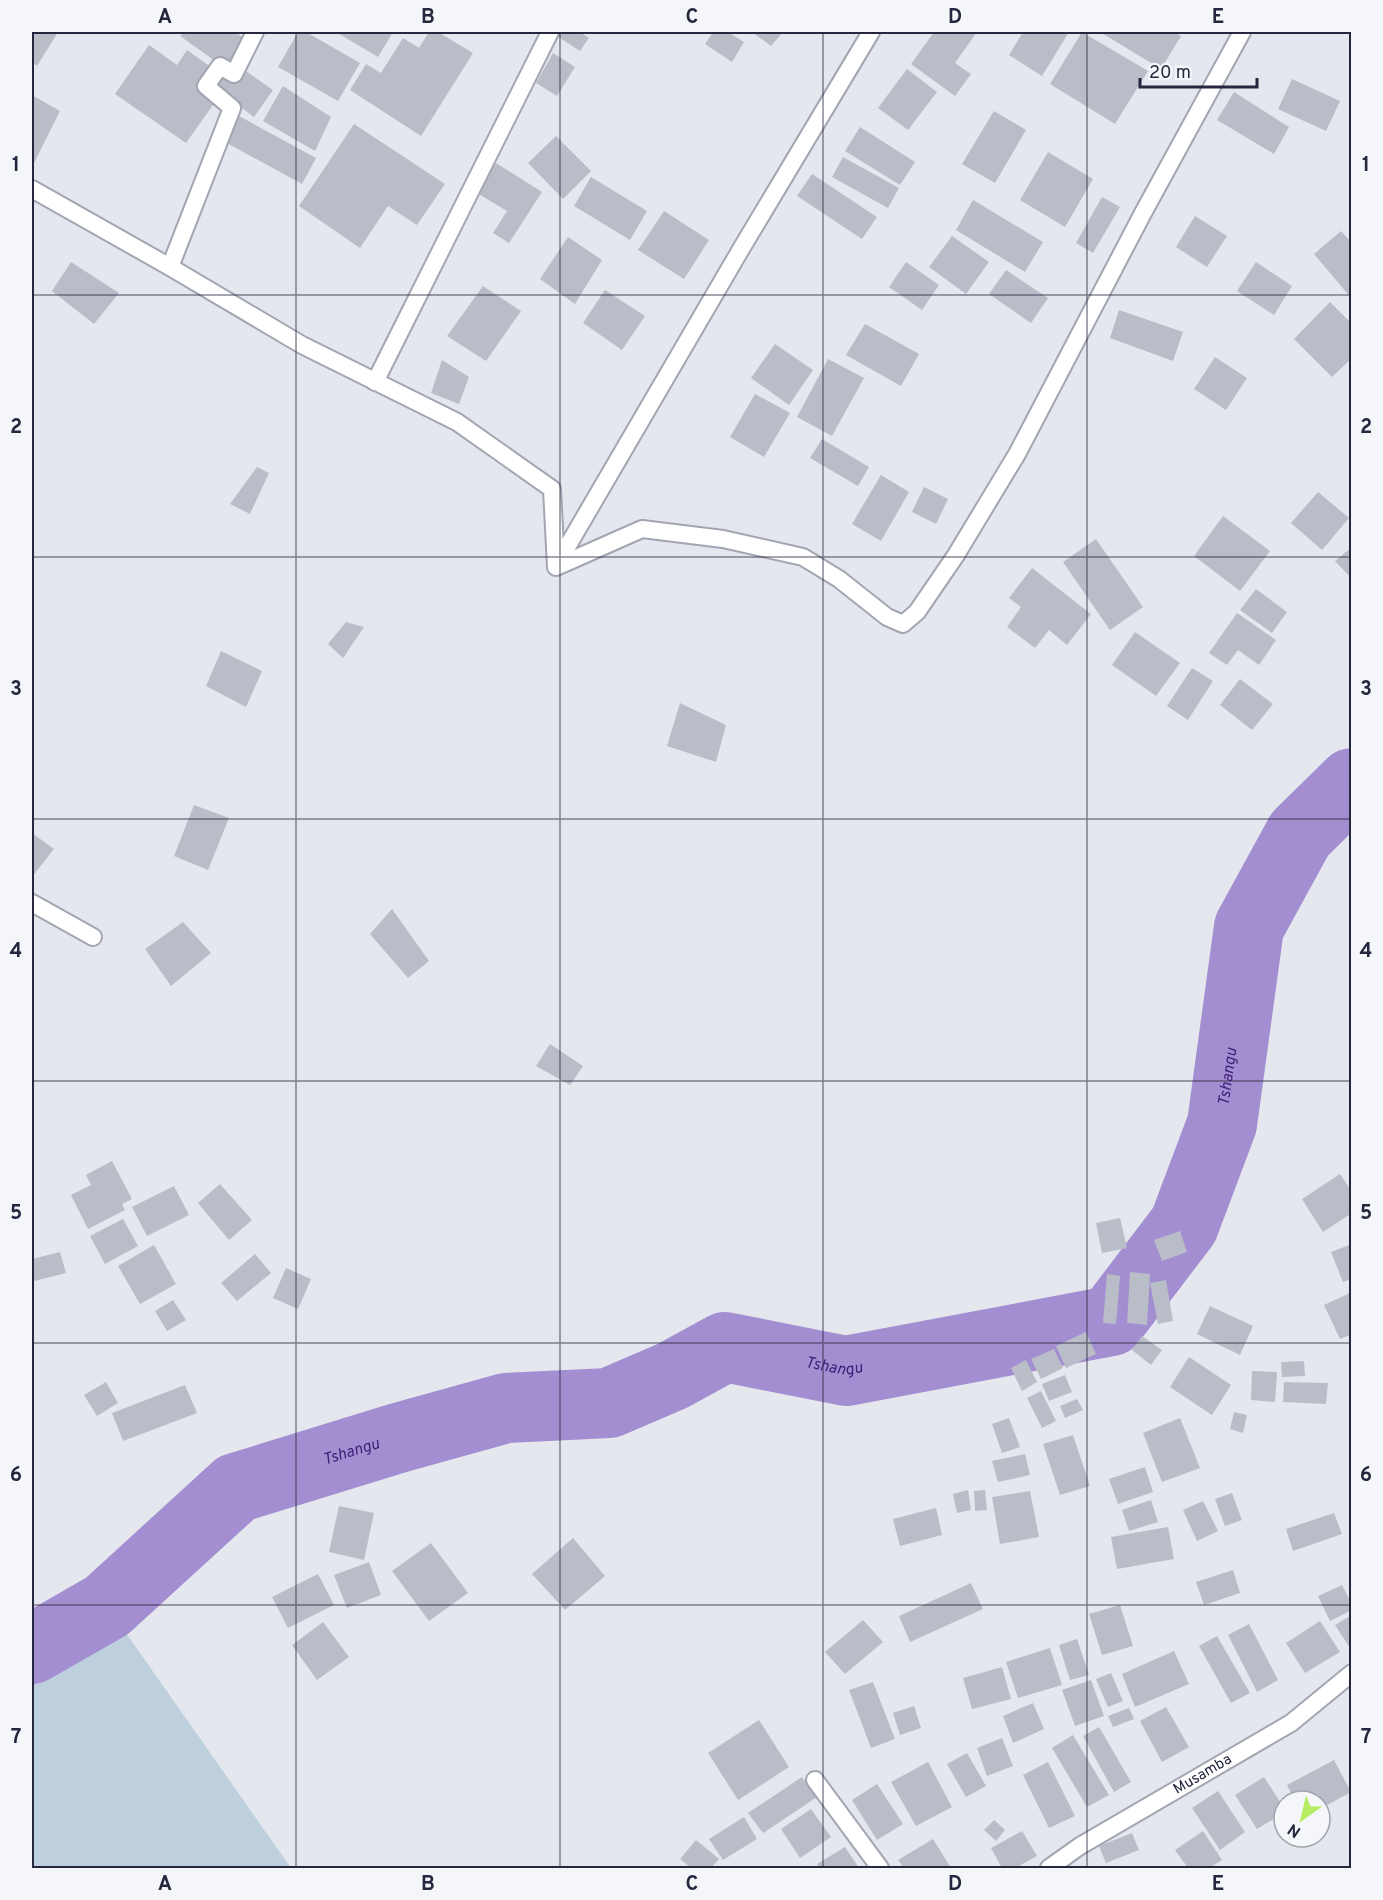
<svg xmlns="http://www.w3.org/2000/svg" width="1383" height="1900" font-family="Overpass,sans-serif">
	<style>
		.green { fill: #bed0dd }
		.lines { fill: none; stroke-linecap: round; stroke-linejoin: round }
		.river { stroke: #a28ed0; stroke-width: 70 }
		.building { fill: #b9bdc8 }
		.minor-casing { stroke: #a3a6b2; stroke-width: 20 }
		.minor { stroke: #fff; stroke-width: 16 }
		.grid { fill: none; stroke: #24273e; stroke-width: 1.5; stroke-opacity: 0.55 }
		.labels { text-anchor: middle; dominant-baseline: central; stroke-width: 4.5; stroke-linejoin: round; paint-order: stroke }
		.street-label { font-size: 15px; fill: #24273e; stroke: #f5f6f9 }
		.water-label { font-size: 16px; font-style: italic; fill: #3c1f78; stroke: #f5f6f9 }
		.neatline { fill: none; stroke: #24273e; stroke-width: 2 }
		.grid-label { font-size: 20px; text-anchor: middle; font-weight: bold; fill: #24273e }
	</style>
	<rect width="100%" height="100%" fill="#e4e7ed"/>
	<!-- green -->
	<path class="green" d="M107,1606L291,1868H32V1611Z"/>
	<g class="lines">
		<!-- river -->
		<path class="river" id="s1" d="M32,1649L107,1606L236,1488L398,1438L506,1408L609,1403L672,1376L725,1347L846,1371L1111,1321L1184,1225L1222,1124L1249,927L1300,834L1352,783"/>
	</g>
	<!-- building -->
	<path class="building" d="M32,32H58L37,66L32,62Z
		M184,32H235L248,41L228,70L180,36Z
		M298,32H306L360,63L338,101L278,67Z
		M336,32H393L378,57Z
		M429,32H438L473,53L421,136L350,90L366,64L381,73L403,38L419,48Z
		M560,32H580L589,38L580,51L557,36Z
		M713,32H728L744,42L732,62L705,44Z
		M752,32H783L771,46Z
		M934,32H977L955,63L971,74L955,96L911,64Z
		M1023,32H1069L1042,76L1009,55Z
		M1082,32L1148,71L1115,124L1050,84Z
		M1100,32H1174L1181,36L1161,69Z
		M149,45L177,65L187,50L215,70L200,92L215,102L186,143L115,94Z
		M553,53L575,67L557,96L536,83Z
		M221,69H243L273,90L254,117L210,85Z
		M907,69L937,92L908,130L878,108Z
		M1292,79L1340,101L1326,131L1278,109Z
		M283,86L331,117L315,151L263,121Z
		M1234,92L1289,127L1274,154L1217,120Z
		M32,95L60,111L32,167Z
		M994,111L1026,130L995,183L962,164Z
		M239,116L316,158L302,184L225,142Z
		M354,124L445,184L417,225L388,206L360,248L299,206Z
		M860,127L915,162L900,185L845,151Z
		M556,136L591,171L563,199L528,163Z
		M1048,152L1093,179L1065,227L1020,200Z
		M843,157L899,188L888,208L832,177Z
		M496,163L542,192L509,243L493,233L507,211L477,193Z
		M812,174L877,217L862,239L797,196Z
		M591,177L647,211L630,240L574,206Z
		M1102,197L1120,207L1093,253L1076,243Z
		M973,200L1043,242L1025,272L956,230Z
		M664,211L709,240L684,279L638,250Z
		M1195,216L1227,236L1207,267L1176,247Z
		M1341,231L1352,243V299L1314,254Z
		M952,236L989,262L966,294L929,267Z
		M568,237L602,260L575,304L540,279Z
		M71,262L119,293L94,324L52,291Z
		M906,262L939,285L922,310L889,287Z
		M1256,262L1292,286L1274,315L1237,291Z
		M1006,270L1048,298L1031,323L989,294Z
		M483,286L521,311L486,361L447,336Z
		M605,290L645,316L622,350L583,323Z
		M1330,302L1352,324V358L1332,377L1294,339Z
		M1119,310L1183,332L1173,361L1110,338Z
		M865,324L919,354L901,386L846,355Z
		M775,344L813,370L789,405L751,378Z
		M1215,357L1247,378L1226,410L1194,389Z
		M828,359L864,378L832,436L797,417Z
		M442,360L469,377L459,404L431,393Z
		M755,394L790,413L764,457L730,437Z
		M822,439L869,467L858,486L810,458Z
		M257,467L269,473L250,514L230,504Z
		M881,475L909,492L881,541L852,524Z
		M924,487L948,499L936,524L912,512Z
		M1318,492L1349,518L1322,550L1291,523Z
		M1223,516L1270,551L1240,591L1194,556Z
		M1096,539L1143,607L1110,630L1063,562Z
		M1352,547V579L1335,561Z
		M1032,568L1091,614L1067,645L1049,630L1035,648L1007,627L1021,607L1009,598Z
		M1256,589L1287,612L1272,633L1240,610Z
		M1237,613L1276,640L1259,665L1238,650L1227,665L1209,653Z
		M346,622L364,627L343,658L328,644Z
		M1135,632L1180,663L1156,696L1112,665Z
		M221,651L262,671L246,707L206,686Z
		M1192,668L1213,681L1188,720L1167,706Z
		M1240,679L1273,704L1252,730L1220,705Z
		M680,703L726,725L716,762L667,746Z
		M194,805L229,818L208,870L174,856Z
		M32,833L54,849L32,877Z
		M392,909L429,961L408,978L370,934Z
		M183,922L211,953L171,986L145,949Z
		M550,1044L583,1066L570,1085L536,1066Z
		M112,1161L132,1199L122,1204L125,1210L88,1229L71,1195L91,1185L86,1175Z
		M1340,1174L1352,1192V1213L1323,1232L1302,1199Z
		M220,1184L252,1220L229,1240L198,1203Z
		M174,1186L189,1215L147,1236L132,1207Z
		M1120,1218L1127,1248L1102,1253L1096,1223Z
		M123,1219L138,1246L105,1264L90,1236Z
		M1180,1231L1187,1252L1162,1261L1154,1240Z
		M1352,1244V1279L1343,1282L1331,1252Z
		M154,1245L176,1284L140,1304L118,1266Z
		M60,1252L66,1273L34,1281L32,1259Z
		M255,1254L271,1273L237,1301L221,1283Z
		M286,1268L311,1279L298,1309L273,1298Z
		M1130,1272L1150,1274L1147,1325L1127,1323Z
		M1107,1274L1120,1276L1116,1324L1103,1323Z
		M1166,1280L1173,1321L1158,1324L1150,1283Z
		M1352,1292V1334L1340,1339L1324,1305Z
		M173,1300L186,1320L167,1331L155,1311Z
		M1210,1306L1253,1326L1240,1355L1197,1334Z
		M1086,1332L1096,1354L1066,1368L1056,1346Z
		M1142,1336L1162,1350L1151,1365L1132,1350Z
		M1054,1349L1063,1368L1041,1379L1031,1359Z
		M1189,1357L1231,1385L1212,1415L1170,1387Z
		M1026,1360L1037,1382L1022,1391L1011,1368Z
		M1304,1361L1305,1376L1282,1377L1281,1362Z
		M1252,1371L1277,1372L1275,1402L1251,1400Z
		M1065,1375L1072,1392L1049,1401L1042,1384Z
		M106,1382L118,1403L97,1416L84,1395Z
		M1284,1382L1328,1383L1326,1404L1283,1402Z
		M185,1385L197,1413L123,1441L112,1413Z
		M1041,1391L1056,1421L1042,1428L1027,1398Z
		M1077,1399L1083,1410L1065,1418L1060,1406Z
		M1234,1412L1247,1415L1243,1433L1230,1429Z
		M1009,1418L1020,1447L1002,1453L992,1424Z
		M1180,1418L1200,1468L1162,1482L1143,1433Z
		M1073,1435L1090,1486L1060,1495L1043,1444Z
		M1025,1454L1030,1475L998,1482L992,1461Z
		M1145,1467L1153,1492L1118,1504L1109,1479Z
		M968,1490L971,1510L957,1513L953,1494Z
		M985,1490L987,1510L975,1511L974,1491Z
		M1030,1491L1039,1537L1000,1544L992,1497Z
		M1232,1493L1242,1520L1225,1526L1215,1499Z
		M1151,1500L1158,1522L1129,1531L1122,1510Z
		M1203,1501L1218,1531L1197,1541L1183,1510Z
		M339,1506L374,1513L364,1560L329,1552Z
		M936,1508L942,1535L900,1546L893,1519Z
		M1334,1513L1342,1534L1293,1551L1286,1529Z
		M1168,1527L1174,1559L1117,1569L1111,1537Z
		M573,1538L605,1576L565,1610L532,1574Z
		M431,1543L468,1593L429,1621L392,1571Z
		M369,1562L381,1595L347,1608L334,1575Z
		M1233,1570L1240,1593L1204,1605L1196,1582Z
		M318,1574L334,1605L288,1628L272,1597Z
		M971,1583L983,1609L910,1642L899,1616Z
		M1342,1585L1352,1605V1610L1330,1621L1318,1596Z
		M1120,1605L1133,1646L1102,1655L1089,1614Z
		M1352,1615V1647L1350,1648L1335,1625Z
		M863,1620L883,1642L845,1674L825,1652Z
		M1320,1621L1340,1652L1305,1673L1286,1643Z
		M323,1622L349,1657L317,1680L292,1645Z
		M1249,1624L1278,1680L1257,1692L1228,1635Z
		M1217,1636L1250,1693L1231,1703L1199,1646Z
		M1077,1639L1089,1675L1070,1680L1059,1645Z
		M1050,1648L1062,1685L1018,1698L1006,1662Z
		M1174,1651L1189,1684L1135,1707L1122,1674Z
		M1002,1667L1011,1699L972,1709L963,1678Z
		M1111,1673L1123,1701L1108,1707L1096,1679Z
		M1091,1680L1104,1716L1075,1726L1062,1690Z
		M873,1682L895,1739L871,1748L849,1690Z
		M1033,1703L1044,1729L1013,1743L1003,1716Z
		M914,1706L921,1728L900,1735L893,1713Z
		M1166,1707L1189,1747L1162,1762L1140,1721Z
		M1129,1708L1134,1719L1113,1727L1108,1716Z
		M759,1720L789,1767L738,1800L708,1753Z
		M1099,1727L1131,1782L1114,1792L1083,1736Z
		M1073,1735L1109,1795L1087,1807L1052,1748Z
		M1002,1738L1013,1766L987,1776L977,1748Z
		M967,1753L986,1786L966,1797L947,1764Z
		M1334,1760L1351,1792L1320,1809V1801H1295L1287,1785Z
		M928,1762L952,1807L916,1826L891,1782Z
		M1048,1762L1075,1816L1049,1828L1023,1775Z
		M802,1777L817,1797L763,1833L748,1813Z
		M1264,1777L1284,1808V1813L1257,1829L1235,1795Z
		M877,1784L903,1824L877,1840L852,1800Z
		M1218,1791L1245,1832L1220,1850L1192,1808Z
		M811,1809L831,1837L800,1858L781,1829Z
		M744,1817L757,1839L723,1860L709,1839Z
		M994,1820L1005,1830L996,1841L984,1830Z
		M1022,1831L1037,1856L1015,1868H1002L991,1848Z
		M1203,1831L1222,1860L1209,1868H1188L1175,1850Z
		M1132,1833L1139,1850L1106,1863L1099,1846Z
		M933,1839L951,1868H904L898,1860Z
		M696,1840L719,1859L711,1868H691L680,1859Z
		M845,1847L859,1868H820L817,1864Z"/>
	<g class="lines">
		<!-- minor casing -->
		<g class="minor-casing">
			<g id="minor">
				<path d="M32,189L170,267L302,345L457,422L552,489L556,567L642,529L723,539L803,557L839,579L887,617L903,624L917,612L956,555L1017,454L1143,213L1242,32"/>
				<path d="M170,267L232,108L206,86L220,66L234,74L255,32"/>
				<path d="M375,382L550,32"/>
				<path d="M556,566L741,249L871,32"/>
				<path d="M32,903L93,937"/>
				<path d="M815,1780L880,1868"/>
				<path id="s2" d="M1049,1868L1080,1846L1291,1723L1352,1673"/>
			</g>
		</g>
		<!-- minor -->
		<use href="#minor" class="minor"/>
	</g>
	<!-- grid -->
	<path class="grid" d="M296,32V1868M560,32V1868M823,32V1868M1087,32V1868M32,295H1352M32,557H1352M32,819H1352M32,1081H1352M32,1343H1352M32,1605H1352"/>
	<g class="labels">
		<!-- street labels -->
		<g class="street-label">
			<text stroke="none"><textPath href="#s2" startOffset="180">Musamba</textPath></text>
		</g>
		<!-- water labels -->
		<g class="water-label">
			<text stroke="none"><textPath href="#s1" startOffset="1444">Tshangu</textPath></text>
			<text stroke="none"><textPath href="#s1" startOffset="886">Tshangu</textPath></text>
			<text stroke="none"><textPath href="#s1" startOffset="382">Tshangu</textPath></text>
		</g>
	</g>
	<!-- border -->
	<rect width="1383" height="1900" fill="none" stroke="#f5f6f9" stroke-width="66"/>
	<!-- north arrow -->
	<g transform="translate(1302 1819) rotate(214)"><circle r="28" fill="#f5f6f9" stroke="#a1a3ae" stroke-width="1.5"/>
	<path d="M0-4.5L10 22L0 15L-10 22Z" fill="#b6ed62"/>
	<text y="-9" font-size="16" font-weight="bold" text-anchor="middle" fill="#24273e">N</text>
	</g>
	<!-- scale -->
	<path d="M1140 78v9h117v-9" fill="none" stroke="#24273e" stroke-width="3"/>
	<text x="1149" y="78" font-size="18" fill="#24273e" stroke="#f5f6f9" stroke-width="4.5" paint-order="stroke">20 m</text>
	<rect x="33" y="33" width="1317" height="1834" class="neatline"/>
	<g class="grid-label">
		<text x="165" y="23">A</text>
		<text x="428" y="23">B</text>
		<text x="692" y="23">C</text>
		<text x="955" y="23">D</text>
		<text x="1218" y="23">E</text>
		<text x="16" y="171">1</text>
		<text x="1366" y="171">1</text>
		<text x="16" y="433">2</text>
		<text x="1366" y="433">2</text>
		<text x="16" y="695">3</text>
		<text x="1366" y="695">3</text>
		<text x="16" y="957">4</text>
		<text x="1366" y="957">4</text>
		<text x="16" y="1219">5</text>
		<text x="1366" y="1219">5</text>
		<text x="16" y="1481">6</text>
		<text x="1366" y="1481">6</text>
		<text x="16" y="1743">7</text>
		<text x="1366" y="1743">7</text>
		<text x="165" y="1890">A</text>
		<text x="428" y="1890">B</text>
		<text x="692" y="1890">C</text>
		<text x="955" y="1890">D</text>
		<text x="1218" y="1890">E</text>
	</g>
</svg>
